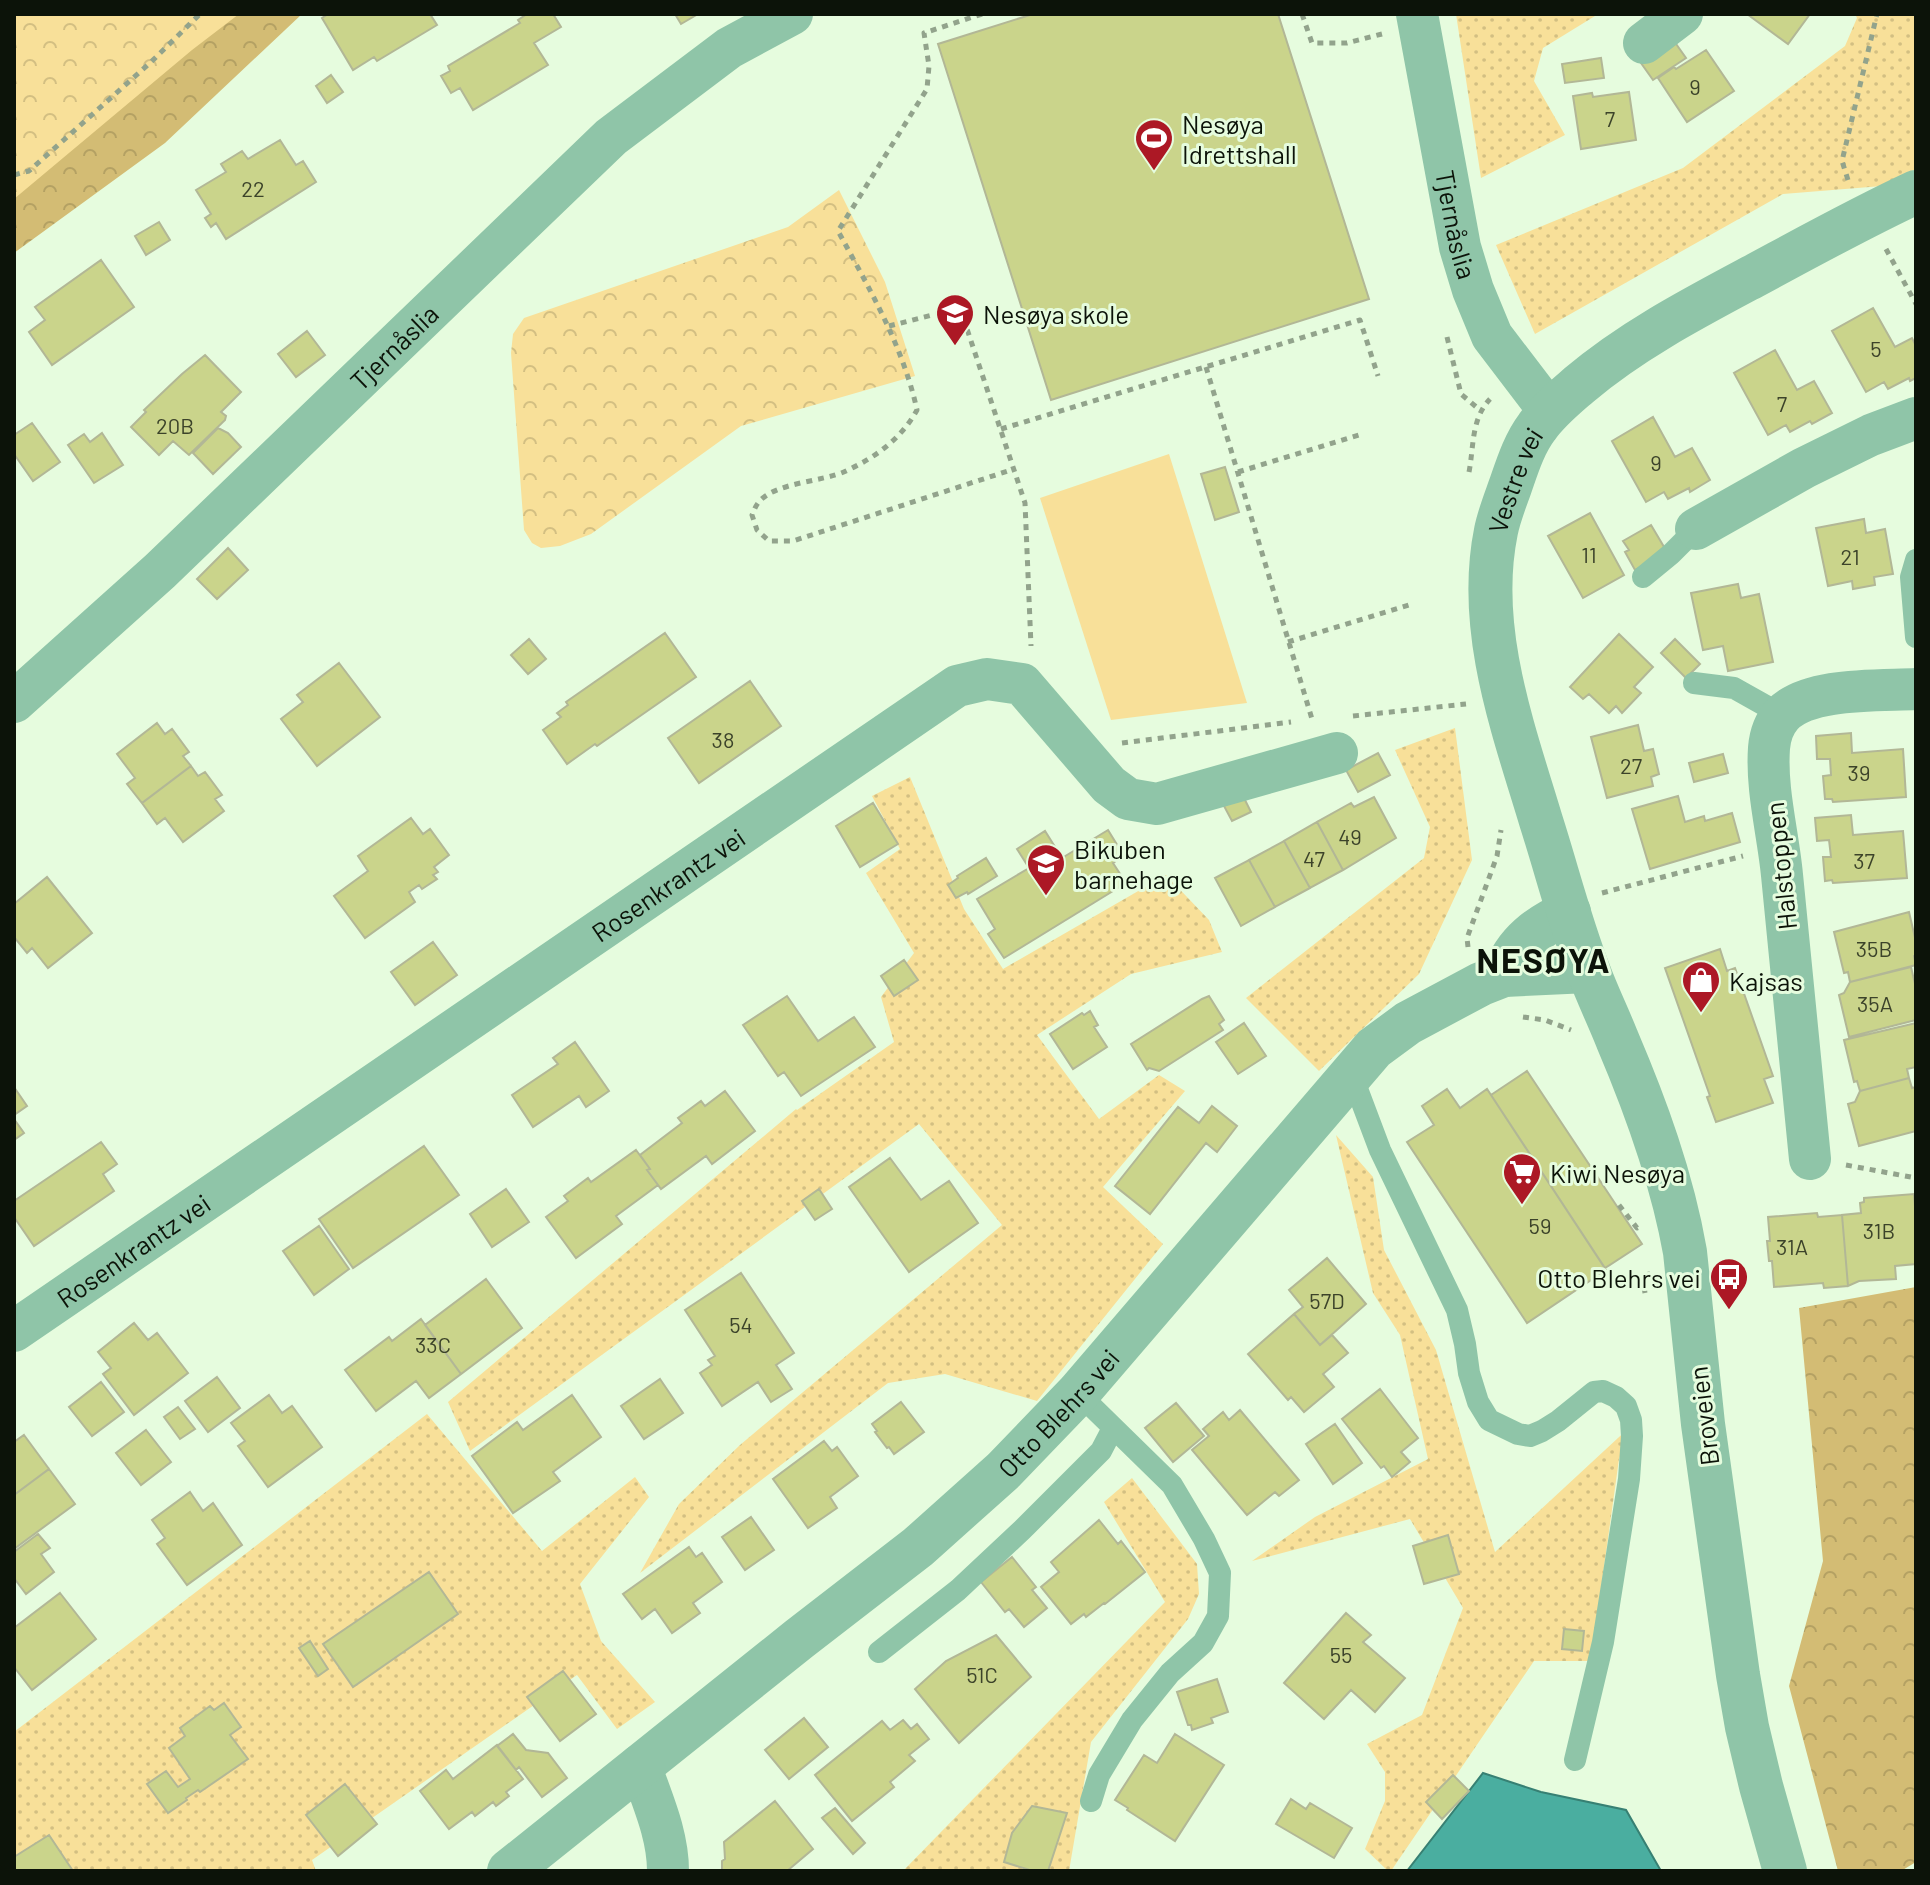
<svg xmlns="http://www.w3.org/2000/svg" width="1930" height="1885" font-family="Barlow,sans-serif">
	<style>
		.grass { fill: url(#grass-dots) }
		.forest { fill: url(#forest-crowns) }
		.park { fill: url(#park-crowns) }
		.pitch { fill: #f8e099 }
		.water { fill: #4aaea0; stroke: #378073; stroke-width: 2 }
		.building { fill: #cad48b; stroke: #b2b796; stroke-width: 2 }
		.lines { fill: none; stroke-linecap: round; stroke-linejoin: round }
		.path { stroke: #92a38c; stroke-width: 5; stroke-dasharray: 6 6; stroke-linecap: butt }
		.service { stroke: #8fc5a8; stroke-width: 22 }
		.minor { stroke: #8fc5a8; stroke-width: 42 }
		.tertiary { stroke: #8fc5a8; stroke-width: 44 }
		.labels { text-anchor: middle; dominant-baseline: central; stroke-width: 6; stroke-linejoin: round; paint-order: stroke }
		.number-label { font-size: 22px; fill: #3c432a }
		.poi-label { font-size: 26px; fill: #0c1309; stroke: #e6fcde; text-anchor: start }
		.street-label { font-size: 26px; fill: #0c1309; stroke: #e6fcde }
		.district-label { font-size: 34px; font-weight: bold; letter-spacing: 2px; fill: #0c1309; stroke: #e6fcde }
	</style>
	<defs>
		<pattern id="grass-dots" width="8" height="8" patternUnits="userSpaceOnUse" patternTransform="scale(2)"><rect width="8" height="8" fill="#f8e099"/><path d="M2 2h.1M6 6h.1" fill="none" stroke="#d3bf82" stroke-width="1.8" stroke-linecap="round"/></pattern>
		<pattern id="forest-crowns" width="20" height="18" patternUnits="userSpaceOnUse" patternTransform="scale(2)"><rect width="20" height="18" fill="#d3bc74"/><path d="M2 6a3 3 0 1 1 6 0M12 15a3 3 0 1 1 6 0" fill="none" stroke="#b4a163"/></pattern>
		<pattern id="park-crowns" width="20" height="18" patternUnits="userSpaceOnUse" patternTransform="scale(2)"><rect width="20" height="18" fill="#f8e099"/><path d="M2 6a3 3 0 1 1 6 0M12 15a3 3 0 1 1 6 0" fill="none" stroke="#d3bf82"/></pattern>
	</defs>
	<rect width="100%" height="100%" fill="#e6fcde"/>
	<!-- grass -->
	<path class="grass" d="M1456,14H1596L1595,16L1543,48L1534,81L1565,135L1481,178Z
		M1855,14H1916V169L1882,186L1783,194L1535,334L1496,245L1683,168L1845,46L1857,18Z
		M1455,728L1472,860L1419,974L1319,1071L1246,998L1424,858L1430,827L1395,750Z
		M910,777L964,909L1003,969L1166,875L1209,920L1222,952L1131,974L1037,1035L1099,1119L1159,1075L1185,1091L1103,1187L1163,1244L1037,1401L945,1374L888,1383L640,1573L679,1504L740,1445L1002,1225L919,1124L470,1451L448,1402L796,1109L797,1110L894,1042L881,997L914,953L866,873L900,849L872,796Z
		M1336,1135L1373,1177L1384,1250L1436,1350L1495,1552L1632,1425L1619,1459L1591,1661H1534L1391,1871H1388L1365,1849L1385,1801V1772L1367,1744L1422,1715L1463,1608L1410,1519L1252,1561L1315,1517L1428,1459L1400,1335L1373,1293Z
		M427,1414L542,1551L635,1477L649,1497L580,1584L601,1641L655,1702L617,1729L577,1675L312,1860L316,1871H14V1732Z
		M1132,1478L1197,1564L1199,1594L1188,1619L1091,1742L1069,1871H903L1165,1602L1104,1502Z"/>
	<!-- forest -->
	<path class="forest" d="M14,14H302L165,143L14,253Z
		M1916,1287V1862L1901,1871H1838L1789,1686L1823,1561L1799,1308Z"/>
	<!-- park -->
	<path class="park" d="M14,14H239L192,50L14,199Z
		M839,190L885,282L915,376L741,426L591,534L560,546L541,548L532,543L524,530L511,353L513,334L524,318L788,227Z"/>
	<!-- pitch -->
	<path class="pitch" d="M1169,454L1247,703L1111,720L1040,498Z"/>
	<!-- water -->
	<path class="water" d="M1483,1773L1541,1792L1626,1810L1661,1871H1407Z"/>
	<!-- building -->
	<path class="building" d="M328,14H430L437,25L377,61L374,57L353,70L322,18Z
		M527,14H553L561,27L534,43L548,65L473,110L460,88L451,93L441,76L450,71L448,66L520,23L518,20Z
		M675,14H698L681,24Z
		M1033,14H1278L1369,299L1051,400L938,44Z
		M1747,14H1810L1788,44Z
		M1674,41L1686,58L1653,80L1641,63Z
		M1706,50L1734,91L1687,122L1658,78L1674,67L1676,69Z
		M1601,58L1604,78L1565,83L1562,64Z
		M331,75L343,92L327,103L316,86Z
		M1629,92L1636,140L1581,149L1573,96L1592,93L1593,97Z
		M280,140L296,165L303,161L316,182L226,239L216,223L211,227L205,218L211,214L196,190L226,172L221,164L242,151L248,159Z
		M159,222L170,240L146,255L135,236Z
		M101,260L134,307L52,365L29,332L45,320L35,307Z
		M1873,308L1895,347L1912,338L1916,346V378L1910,381L1909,378L1888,389L1884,382L1866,392L1832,331Z
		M307,331L325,355L296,377L278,354Z
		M1775,350L1797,390L1814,381L1832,413L1812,424L1810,421L1790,432L1786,425L1768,435L1734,373Z
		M205,355L241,392L221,412L226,416L225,420L189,455L173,441L159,455L131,427L146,412L144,410L182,374Z
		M1653,417L1675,457L1692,448L1710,480L1690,492L1689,488L1668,499L1664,492L1646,502L1612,441Z
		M32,423L60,462L33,481L14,454V435Z
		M218,428L228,433L241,447L213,474L193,453Z
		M102,433L123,465L94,483L68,445L84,434L90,442Z
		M1225,467L1239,512L1215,520L1201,474Z
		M1590,513L1624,575L1583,598L1548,536Z
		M1864,519L1866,533L1885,529L1893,574L1874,577L1875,585L1853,589L1852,581L1828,586L1816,528Z
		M1651,525L1667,552L1635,570L1625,552L1629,550L1623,541Z
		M228,548L248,570L217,599L197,579Z
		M1738,584L1741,598L1759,594L1773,662L1728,671L1723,646L1703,650L1691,593Z
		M665,633L696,677L597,746L595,744L567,764L543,730L561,717L557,713L568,705L566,702Z
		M1619,634L1653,667L1634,687L1641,693L1622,713L1616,706L1609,713L1589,694L1583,699L1570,687Z
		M529,639L546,659L528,674L511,655Z
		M1675,639L1700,664L1686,678L1661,653Z
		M339,663L380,717L317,766L281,719L303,702L297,695Z
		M750,681L781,726L699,783L668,738Z
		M157,723L165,734L172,729L189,752L183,756L191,766L142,803L127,784L135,778L117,754Z
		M1638,725L1644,751L1653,749L1659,774L1651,777L1653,786L1607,798L1591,737Z
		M1851,733L1852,753L1903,749L1906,797L1833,802L1832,799H1825L1823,776L1831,775L1830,759H1817L1816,736Z
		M1378,753L1390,775L1358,792L1346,770Z
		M1723,754L1728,773L1694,782L1689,763Z
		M191,766L198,776L205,772L222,795L215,799L224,811L183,842L165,818L157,824L142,803Z
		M1243,796L1251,812L1232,821L1224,806Z
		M1678,796L1685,822L1704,816L1705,821L1732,813L1740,842L1650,869L1632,809Z
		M1374,797L1396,838L1343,870L1317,822L1351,803L1354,807Z
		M873,803L898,844L860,867L836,826Z
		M1851,815L1853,835L1903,831L1907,878L1833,883L1832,880L1825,881L1823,857H1831L1829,840L1817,841L1815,818Z
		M411,818L423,834L430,829L449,855L434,867L438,872L433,875L437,879L422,889L419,885L409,892L415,902L365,938L334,896L368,871L358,856Z
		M1317,822L1343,870L1310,888L1284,841Z
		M1108,830L1124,856L1113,863L1126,883L1004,958L988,934L995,929L977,899L1029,868L1017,849L1045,831L1062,858Z
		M1284,841L1310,888L1275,907L1249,860Z
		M986,858L997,876L968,894L967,892L956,898L948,885L958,878L957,876Z
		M1249,860L1275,907L1241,926L1215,878Z
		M47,877L92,933L48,968L32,948L27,953L14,937V904Z
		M1909,912L1916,942V955L1914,956L1916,965L1850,982L1848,972L1844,973L1834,932Z
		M433,942L457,975L415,1005L391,972Z
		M1720,949L1727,971L1735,968L1773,1076L1764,1079L1773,1103L1716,1122L1707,1097L1710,1096L1665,968Z
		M904,960L918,980L894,996L881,976Z
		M1911,967L1916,988V1020L1849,1037L1839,995L1844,993L1850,982Z
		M787,996L818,1041L854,1017L875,1047L801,1096L784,1072L778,1076L743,1025Z
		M1209,996L1224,1020L1219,1024L1223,1030L1159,1071L1149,1068L1147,1070L1131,1044L1202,999Z
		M1090,1011L1098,1025L1094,1027L1107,1047L1073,1069L1050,1034L1082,1013L1084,1015Z
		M1244,1023L1266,1056L1238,1074L1216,1042Z
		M1916,1023V1067L1907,1069L1909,1078L1860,1091L1857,1081L1854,1082L1844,1040Z
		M575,1042L609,1091L586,1107L579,1096L533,1127L512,1095L558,1064L553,1058Z
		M1527,1071L1642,1244L1605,1268L1491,1095Z
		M1909,1078L1912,1088L1916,1087V1131L1859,1146L1848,1104L1855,1102L1860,1091Z
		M14,1087L27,1106L14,1115Z
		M1447,1089L1460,1108L1487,1089L1606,1270L1527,1323L1407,1142L1434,1125L1422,1106Z
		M725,1091L755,1131L712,1164L706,1156L661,1189L647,1170L650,1169L640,1155L682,1123L678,1118L701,1101L705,1106Z
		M1212,1106L1237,1126L1217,1152L1206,1143L1150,1214L1115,1186L1178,1107L1199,1123Z
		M14,1119L24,1133L14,1140Z
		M101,1142L117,1164L103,1174L114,1191L34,1246L14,1217V1201Z
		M424,1146L459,1195L353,1268L319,1219Z
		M636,1150L650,1169L647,1170L658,1185L616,1216L622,1224L576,1258L546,1217L568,1201L564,1196L588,1178L591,1182Z
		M890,1158L921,1200L949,1181L978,1223L909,1272L849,1187Z
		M506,1189L529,1222L492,1247L470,1214Z
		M819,1189L832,1209L815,1220L802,1201Z
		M1914,1194L1916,1218V1264L1895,1266L1896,1279L1859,1281L1848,1286L1842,1215L1861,1213L1860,1203L1864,1202V1198Z
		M1817,1213L1818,1217L1842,1215L1848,1286L1824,1288L1823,1283L1774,1287L1772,1261H1769L1767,1241H1770L1768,1217Z
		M319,1226L349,1269L314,1295L283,1251Z
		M1327,1258L1366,1304L1320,1345L1294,1314L1303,1307L1289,1290Z
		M741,1273L794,1353L776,1365L792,1389L771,1402L758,1382L722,1406L700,1373L712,1365L708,1360L715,1356L685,1310Z
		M486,1279L522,1328L461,1374L425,1325Z
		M1294,1314L1320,1345L1332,1335L1348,1353L1323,1374L1334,1387L1304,1412L1291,1397L1288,1400L1248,1354Z
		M421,1319L461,1374L429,1398L416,1381L376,1411L345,1370L389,1337L392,1341Z
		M134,1323L148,1340L157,1333L188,1373L134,1415L103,1374L111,1368L98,1352Z
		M217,1377L240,1408L208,1432L185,1401Z
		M660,1379L683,1413L644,1439L621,1406Z
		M101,1382L124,1412L92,1436L69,1407Z
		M1380,1389L1418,1438L1401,1452L1410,1462L1392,1477L1384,1466L1381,1468L1342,1419Z
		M269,1395L282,1413L292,1406L322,1447L268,1487L238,1446L245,1441L231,1423Z
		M572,1395L601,1437L553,1472L560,1481L513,1513L472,1456L517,1422L523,1430Z
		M901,1402L924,1432L894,1454L889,1447L887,1448L875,1432L877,1431L872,1424Z
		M1176,1403L1204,1436L1173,1462L1145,1428Z
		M178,1407L195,1429L180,1439L164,1417Z
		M1240,1410L1299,1480L1279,1496L1275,1492L1247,1515L1192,1450L1209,1436L1203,1429L1223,1412L1229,1420Z
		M1335,1424L1362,1463L1333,1484L1306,1444Z
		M146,1430L171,1462L141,1485L116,1453Z
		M24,1435L49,1469L14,1495V1442Z
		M824,1441L832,1451L837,1447L858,1476L830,1497L837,1508L808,1528L773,1479Z
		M49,1469L75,1504L14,1549V1495Z
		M190,1492L203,1511L213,1503L242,1545L187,1585L157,1544L165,1538L152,1520Z
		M751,1517L774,1550L745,1570L722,1537Z
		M1099,1520L1118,1544L1121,1541L1145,1572L1105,1604L1104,1603L1086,1617L1084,1614L1071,1624L1041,1587L1059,1572L1051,1562Z
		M38,1534L50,1548L41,1554L54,1572L26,1594L14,1578V1552Z
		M1448,1535L1459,1574L1424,1584L1413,1546Z
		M689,1547L696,1557L702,1553L722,1582L693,1603L700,1613L672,1633L655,1609L642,1619L623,1594Z
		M1012,1557L1036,1587L1032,1590L1047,1608L1024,1627L1009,1609L1005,1612L981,1582Z
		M429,1572L458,1614L353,1687L323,1644Z
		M60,1593L96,1639L32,1690L14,1667V1628Z
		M1346,1613L1371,1635L1363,1642L1405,1678L1375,1712L1351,1690L1324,1719L1284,1683Z
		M1564,1629L1584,1631L1582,1651L1562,1649Z
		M996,1635L1031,1677L959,1743L915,1689L946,1661Z
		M310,1641L328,1669L318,1676L299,1648Z
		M563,1671L596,1714L560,1741L527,1697Z
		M1217,1679L1228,1712L1211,1718L1213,1723L1192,1730L1191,1725H1188L1177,1692Z
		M224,1703L241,1727L230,1735L248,1759L200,1792L198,1790L186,1798L187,1800L168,1813L147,1784L166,1771L178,1787L190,1779L169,1748L185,1736L180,1728L210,1706L214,1710Z
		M804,1718L828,1747L789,1779L765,1750Z
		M903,1720L911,1729L917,1724L929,1739L909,1755L915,1761L890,1782L894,1787L852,1821L815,1775L882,1721L890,1730Z
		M513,1734L526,1750L548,1753L567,1778L542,1797L519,1767L516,1770L497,1746Z
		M1175,1734L1224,1765L1175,1841L1127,1810L1128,1808L1115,1800L1144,1755L1157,1763Z
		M497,1745L523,1779L506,1792L509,1796L496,1806L493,1802L475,1816L472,1812L449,1829L420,1791L446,1770L453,1779Z
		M1453,1775L1469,1791L1442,1819L1426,1802Z
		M345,1784L377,1824L338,1856L306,1815Z
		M1291,1799L1306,1809L1310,1803L1352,1828L1334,1858L1276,1824Z
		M775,1801L813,1849L787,1871H722V1861L725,1859L724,1842Z
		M1032,1806L1067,1813L1048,1871H1033L1004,1862L1012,1833Z
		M835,1808L865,1843L853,1854L822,1818Z
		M49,1835L73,1871H14V1857Z"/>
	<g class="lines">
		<!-- path -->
		<path class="path" d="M982,14L924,33L929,66L927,89L838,231C869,288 903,346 917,410C901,439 876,457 846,471C823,482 774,482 758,503C755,507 754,511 752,515L757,530L769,541H793L1014,469
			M1302,14L1312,43H1347L1382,34
			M14,175L29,171L150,63L200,14
			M1848,180L1842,161L1877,14
			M1886,249L1916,304
			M889,326L960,308L1025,503L1031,646
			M1447,337L1461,394L1481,411
			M1206,367L1312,719
			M1001,429L1360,320L1378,376
			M1238,472L1359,435
			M1469,472C1474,446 1471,419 1490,399
			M1288,642L1409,605
			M1353,716L1466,704
			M1122,743L1291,722
			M1602,893L1743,856
			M1468,947L1467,938L1497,856L1501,830
			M1523,1017L1545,1020L1571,1030
			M1846,1165L1916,1178
			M1619,1205L1637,1228L1639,1227
			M1645,1293L1642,1275L1650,1274"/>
		<!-- service -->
		<path class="service" d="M1916,560L1911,577L1916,637
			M1643,577L1671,554L1696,529
			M1694,683L1734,688L1782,715
			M1351,1073L1380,1150L1457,1310L1465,1344L1469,1373L1478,1402L1489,1420L1518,1434L1530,1436L1542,1431L1558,1421L1594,1392L1603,1391L1616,1397L1626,1406L1631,1420L1632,1436L1629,1479L1603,1642L1575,1760
			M1078,1393L1172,1485L1204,1539L1220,1573L1218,1616L1203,1643L1170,1673L1132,1720L1099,1775L1091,1801
			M879,1652L958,1590L1022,1530L1101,1451L1113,1428"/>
		<!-- minor -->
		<g class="minor">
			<path id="s1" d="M1417,14L1460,247L1473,290L1492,336L1550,412"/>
			<path d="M1644,43L1682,14"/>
			<path d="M1696,529L1804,468L1871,435L1916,418"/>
			<path id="s2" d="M14,702L160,571L611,137L729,48L792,14"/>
			<path d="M1810,1159C1800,1064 1791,969 1782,875C1778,833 1766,790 1769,748C1770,736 1774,724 1782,715C1808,687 1879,691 1916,689"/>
			<path id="s3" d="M14,1331L957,686L987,679L1022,684L1109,785L1128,799L1157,804L1337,753"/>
			<path d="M640,1765C652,1800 668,1834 668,1871"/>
		</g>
		<!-- tertiary -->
		<g class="tertiary">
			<path d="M1504,975C1515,942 1539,926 1569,912"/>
			<path id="s4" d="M509,1871L799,1639L918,1547L1003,1471L1078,1393L1374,1048L1408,1023L1481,984L1504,975L1588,971"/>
			<path id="s5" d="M1785,1871L1761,1786L1747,1727L1738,1675L1703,1424L1685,1252C1672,1178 1646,1107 1617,1039C1608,1016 1597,994 1589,972C1570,923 1557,871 1541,821C1513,728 1476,629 1496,531C1499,516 1505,501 1510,487C1517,467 1524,444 1537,427C1548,411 1564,398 1579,385C1631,341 1692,309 1752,277C1806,248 1860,218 1916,192"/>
		</g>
	</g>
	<!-- icons -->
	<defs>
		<g id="stadium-pin" transform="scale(2)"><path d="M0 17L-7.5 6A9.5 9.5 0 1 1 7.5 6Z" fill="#ac1825" stroke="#e6fcde"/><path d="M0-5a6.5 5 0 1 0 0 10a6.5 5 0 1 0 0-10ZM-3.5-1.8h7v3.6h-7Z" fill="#fff"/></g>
		<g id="school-pin" transform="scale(2)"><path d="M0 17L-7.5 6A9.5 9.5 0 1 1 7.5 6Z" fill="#ac1825" stroke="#e6fcde"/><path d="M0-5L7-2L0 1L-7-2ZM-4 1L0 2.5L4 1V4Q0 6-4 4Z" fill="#fff"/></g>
		<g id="shop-pin" transform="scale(2)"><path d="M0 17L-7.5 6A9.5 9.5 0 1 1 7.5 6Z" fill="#ac1825" stroke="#e6fcde"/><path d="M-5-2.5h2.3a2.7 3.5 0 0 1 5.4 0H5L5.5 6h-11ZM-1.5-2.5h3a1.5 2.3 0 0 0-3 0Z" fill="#fff"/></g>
		<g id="supermarket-pin" transform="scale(2)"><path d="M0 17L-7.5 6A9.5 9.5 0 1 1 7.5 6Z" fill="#ac1825" stroke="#e6fcde"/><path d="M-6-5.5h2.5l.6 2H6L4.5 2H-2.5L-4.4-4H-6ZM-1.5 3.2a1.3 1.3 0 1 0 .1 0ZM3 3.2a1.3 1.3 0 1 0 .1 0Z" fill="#fff"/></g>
		<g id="bus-pin" transform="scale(2)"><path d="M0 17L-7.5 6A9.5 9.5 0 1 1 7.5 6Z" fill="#ac1825" stroke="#e6fcde"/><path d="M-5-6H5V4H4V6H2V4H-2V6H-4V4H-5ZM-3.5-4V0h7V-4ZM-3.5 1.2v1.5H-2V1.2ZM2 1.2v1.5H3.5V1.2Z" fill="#fff"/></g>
	</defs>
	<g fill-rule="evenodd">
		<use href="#stadium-pin" x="1154" y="138"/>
		<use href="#school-pin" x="955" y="313"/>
		<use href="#school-pin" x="1046" y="863"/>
		<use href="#shop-pin" x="1701" y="980"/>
		<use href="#supermarket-pin" x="1522" y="1172"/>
		<use href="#bus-pin" x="1729" y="1277"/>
	</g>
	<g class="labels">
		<!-- number labels -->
		<g class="number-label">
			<text x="1695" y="86">9</text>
			<text x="1610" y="118">7</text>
			<text x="253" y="188">22</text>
			<text x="1876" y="348">5</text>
			<text x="1782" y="403">7</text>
			<text x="175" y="425">20B</text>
			<text x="1656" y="462">9</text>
			<text x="1589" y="554">11</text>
			<text x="1850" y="556">21</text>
			<text x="723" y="739">38</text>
			<text x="1631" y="765">27</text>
			<text x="1859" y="772">39</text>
			<text x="1350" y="836">49</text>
			<text x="1314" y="858">47</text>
			<text x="1864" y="860">37</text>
			<text x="1874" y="948">35B</text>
			<text x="1875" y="1003">35A</text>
			<text x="1540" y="1225">59</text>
			<text x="1879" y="1230">31B</text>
			<text x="1792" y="1246">31A</text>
			<text x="1327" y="1300">57D</text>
			<text x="741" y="1324">54</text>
			<text x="433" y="1344">33C</text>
			<text x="1341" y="1654">55</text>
			<text x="982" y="1674">51C</text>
		</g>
		<!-- poi labels -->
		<g class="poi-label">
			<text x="1182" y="123">Nesøya<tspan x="1182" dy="30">Idrettshall</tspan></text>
			<text x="983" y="313">Nesøya skole</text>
			<text x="1074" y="848">Bikuben<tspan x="1074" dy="30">barnehage</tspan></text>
			<text x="1729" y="980">Kajsas</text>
			<text x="1550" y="1172">Kiwi Nesøya</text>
			<text x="1701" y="1277" text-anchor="end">Otto Blehrs vei</text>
		</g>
		<!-- street labels -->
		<g class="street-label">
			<text stroke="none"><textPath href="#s1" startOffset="214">Tjernåslia</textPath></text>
			<text stroke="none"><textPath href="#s2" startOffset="520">Tjernåslia</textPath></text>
			<text stroke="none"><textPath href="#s5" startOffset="1434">Vestre vei</textPath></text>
			<text transform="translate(1780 866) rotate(-96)">Halstoppen</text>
			<text stroke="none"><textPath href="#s3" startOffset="792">Rosenkrantz vei</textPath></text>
			<text stroke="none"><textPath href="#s3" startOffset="144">Rosenkrantz vei</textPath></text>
			<text stroke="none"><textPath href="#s4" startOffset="716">Otto Blehrs vei</textPath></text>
			<text transform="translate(1703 1416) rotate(-97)">Broveien</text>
		</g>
		<!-- district labels -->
		<g class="district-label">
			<text x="1544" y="959">NESØYA</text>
		</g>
	</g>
	<!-- border -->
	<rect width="1930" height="1885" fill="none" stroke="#0c1309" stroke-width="32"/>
</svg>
